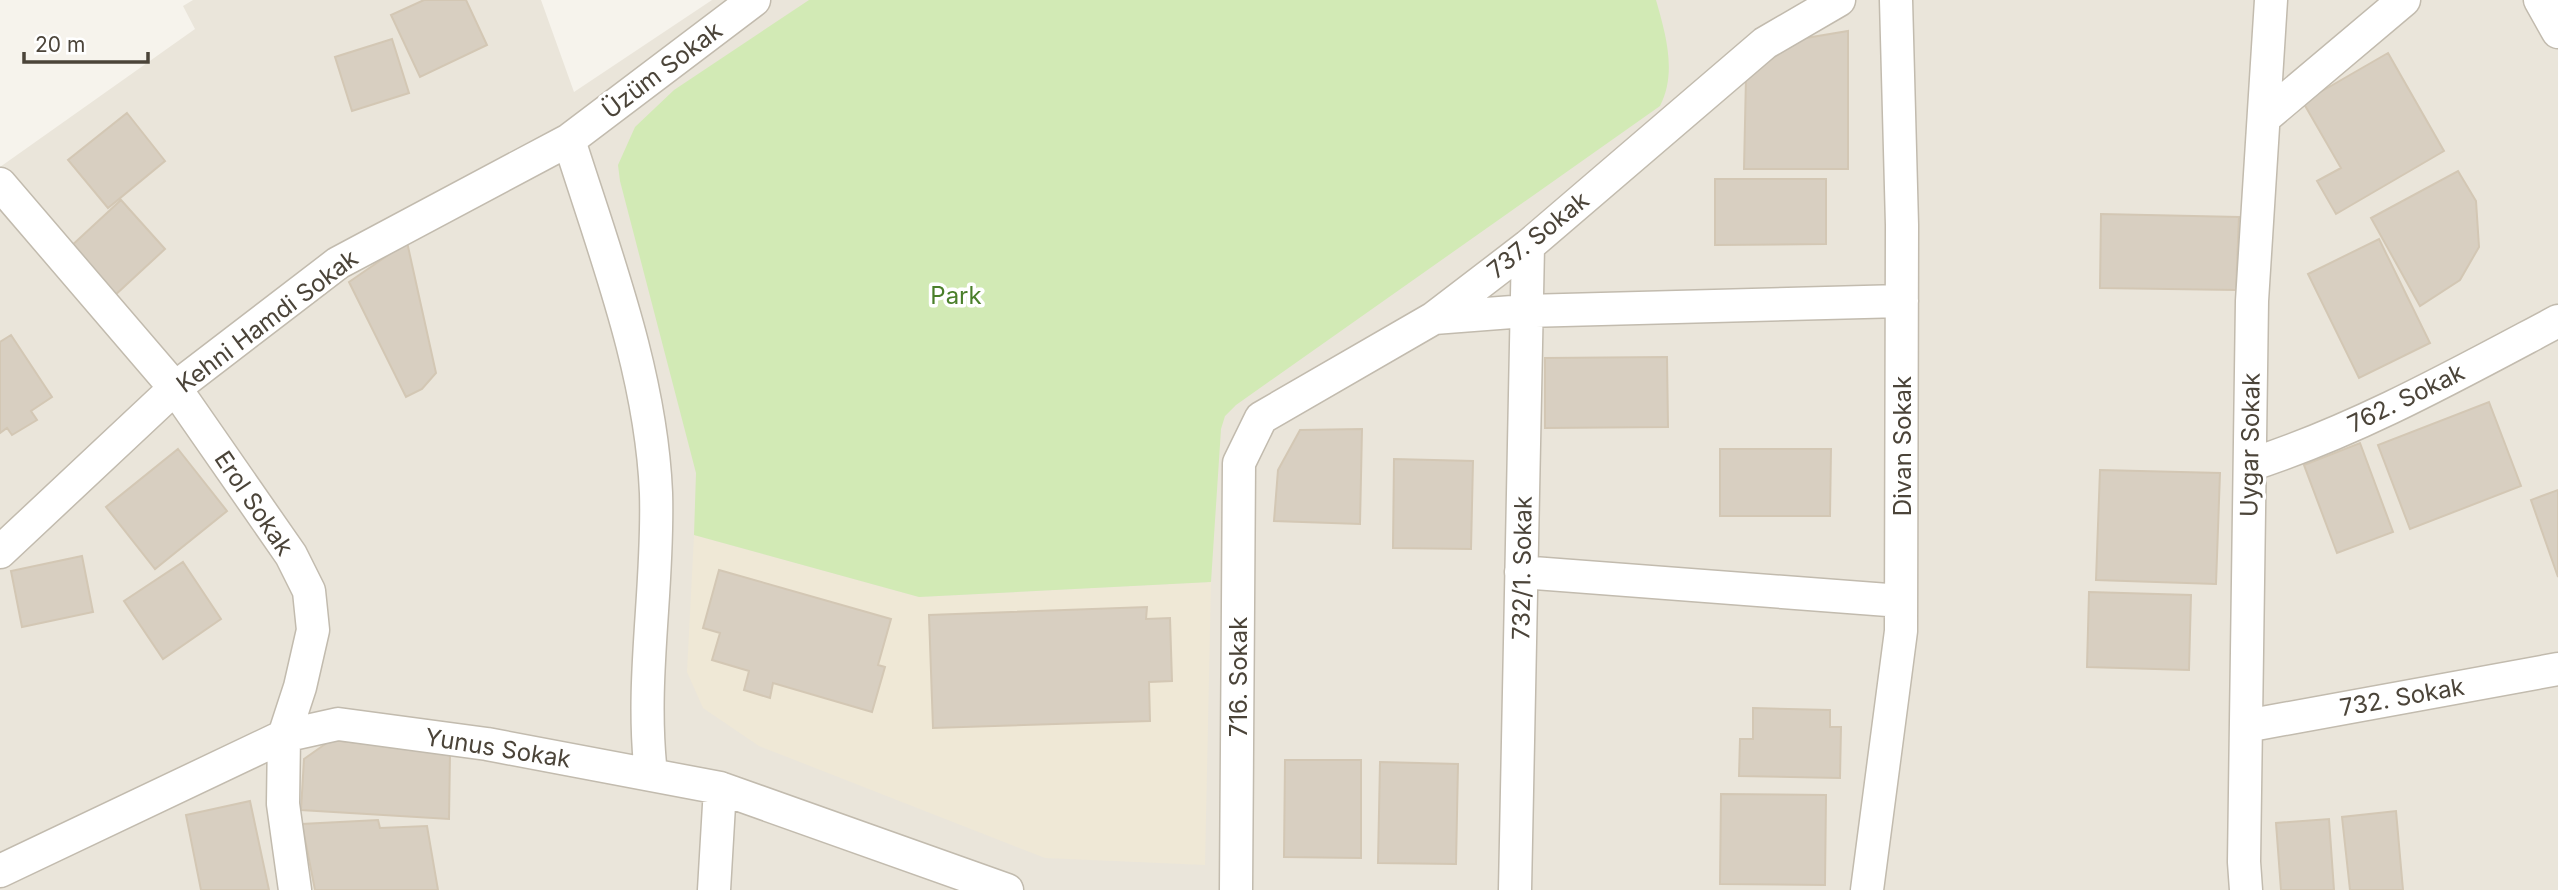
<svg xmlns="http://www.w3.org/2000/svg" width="2558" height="890" font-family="Inter,sans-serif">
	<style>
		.residential { fill: #eae5da }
		.education { fill: #efe8d6 }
		.green { fill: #d2eab5 }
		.building { fill: #d8cfc1; stroke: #d3c7b4; stroke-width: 2 }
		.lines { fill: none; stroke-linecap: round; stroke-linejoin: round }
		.street-casing { stroke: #c2bbae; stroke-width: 35 }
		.street { stroke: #fff; stroke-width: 32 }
		.labels { text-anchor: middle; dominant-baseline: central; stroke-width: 7; stroke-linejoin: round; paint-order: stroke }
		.street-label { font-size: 24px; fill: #4b4439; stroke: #fff }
		.park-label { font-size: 24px; fill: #4a7f2a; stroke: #fff }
	</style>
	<rect width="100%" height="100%" fill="#f6f3ec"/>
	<!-- residential -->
	<path class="residential" d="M193,0H541L574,92L712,0H2558V890H0V167L195,29L183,6Z"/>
	<!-- education -->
	<path class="education" d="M694,535L919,597L1211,582L1205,865L1045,858L759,746L703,708L687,672Z"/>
	<!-- green -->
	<path class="green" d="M809,0H1656C1666,35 1677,73 1660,106L1236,405L1225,416L1221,429L1211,582L919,597L694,535L696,473L620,181L618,165L635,127L674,90Z"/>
	<!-- building -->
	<path class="building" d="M424,0H466L487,45L420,77L391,15Z
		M1848,31V169H1744L1746,77L1800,39Z
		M392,39L409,93L352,111L335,57Z
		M2388,53L2444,151L2336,214L2317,181L2341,168L2303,102Z
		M127,113L165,161L108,208L68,160Z
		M2458,171L2476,201L2479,247L2460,280L2420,306L2371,218Z
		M1715,179H1826V244L1715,245Z
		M121,200L165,249L113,297L69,248Z
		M2101,214L2239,217L2236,290L2100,288Z
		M2379,239L2430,343L2359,378L2308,274Z
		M407,242L436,373L422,389L406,397L349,282Z
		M11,335L52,397L31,411L37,420L12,435L7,428L0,433V342Z
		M1667,357L1668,427L1545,428V358Z
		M2489,402L2521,486L2410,529L2378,445Z
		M1362,429L1360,524L1274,521L1278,470L1300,430Z
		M2360,443L2393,532L2337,553L2304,465Z
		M178,449L227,511L155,569L106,507Z
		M1720,449H1831L1830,516H1720Z
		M1394,459L1473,461L1471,549L1393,548Z
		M2100,470L2220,473L2216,584L2096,580Z
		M2558,490V577L2531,500Z
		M82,556L93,612L22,627L11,571Z
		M183,562L221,619L163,659L124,601Z
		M719,570L891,619L878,665L885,667L872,712L773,683L770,698L744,690L749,671L712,660L720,633L703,628Z
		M2089,592L2191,595L2189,670L2087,667Z
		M1147,607L1146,619L1170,618L1172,681L1149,682L1150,721L933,728L929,615Z
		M1753,708L1830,710V727H1841L1840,778L1739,776L1740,739H1753Z
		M331,740L450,753L449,819L301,810L304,759Z
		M1285,760H1361V858L1284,857Z
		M1380,762L1458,764L1456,864L1378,863Z
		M1721,794L1826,795L1825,885L1720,884Z
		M250,801L269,890H201L186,815Z
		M2396,811L2403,890H2350L2342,817Z
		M2329,819L2334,890H2281L2276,823Z
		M378,820L380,828L427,826L438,890H315L302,824Z"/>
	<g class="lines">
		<!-- street casing -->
		<g class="street-casing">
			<path id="street" d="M2540,0L2558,32
				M2264,118L2404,0
				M569,140C605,254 651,372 656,493C659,587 640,680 651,774
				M0,184L175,388L291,555L309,591L313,630L300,687L284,736L283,804L295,890
				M1434,318L1526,311L1902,301
				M2250,465C2358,430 2458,374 2558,321
				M0,552L175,388L338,263L569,140L754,0
				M1521,572L1901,601
				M2246,726L2558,669
				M0,871L284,736L338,724L487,744L720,788L1007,890
				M714,890L720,788
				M1236,890L1239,463L1261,418L1434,318L1528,246L1765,43L1839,0
				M1515,890L1528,246
				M1867,890L1901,631L1902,225L1896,0
				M2246,890L2244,862L2252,301L2271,0"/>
		</g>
		<!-- street -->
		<use href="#street" class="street"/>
	</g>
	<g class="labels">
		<!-- street labels -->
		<g class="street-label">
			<text transform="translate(662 70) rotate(-37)">Üzüm Sokak</text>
			<text transform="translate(1538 235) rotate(-39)">737. Sokak</text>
			<text transform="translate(267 321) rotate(-37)">Kehni Hamdi Sokak</text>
			<text transform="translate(2406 398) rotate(-26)">762. Sokak</text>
			<text transform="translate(2250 445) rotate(-89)">Uygar Sokak</text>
			<text transform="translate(1902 446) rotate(-90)">Divan Sokak</text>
			<text transform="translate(254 503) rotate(56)">Erol Sokak</text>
			<text transform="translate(1522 568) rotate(-89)">732/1. Sokak</text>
			<text transform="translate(1238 677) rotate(-90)">716. Sokak</text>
			<text transform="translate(2402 697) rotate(-10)">732. Sokak</text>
			<text transform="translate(498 748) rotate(9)">Yunus Sokak</text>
		</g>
		<!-- park labels -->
		<g class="park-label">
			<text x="956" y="295">Park</text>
		</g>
	</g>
	<!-- scale -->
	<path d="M24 52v10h124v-10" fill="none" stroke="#4b4439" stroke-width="3.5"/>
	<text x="35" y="52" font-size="21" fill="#4b4439" stroke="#ffffff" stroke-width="5" paint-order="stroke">20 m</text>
</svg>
